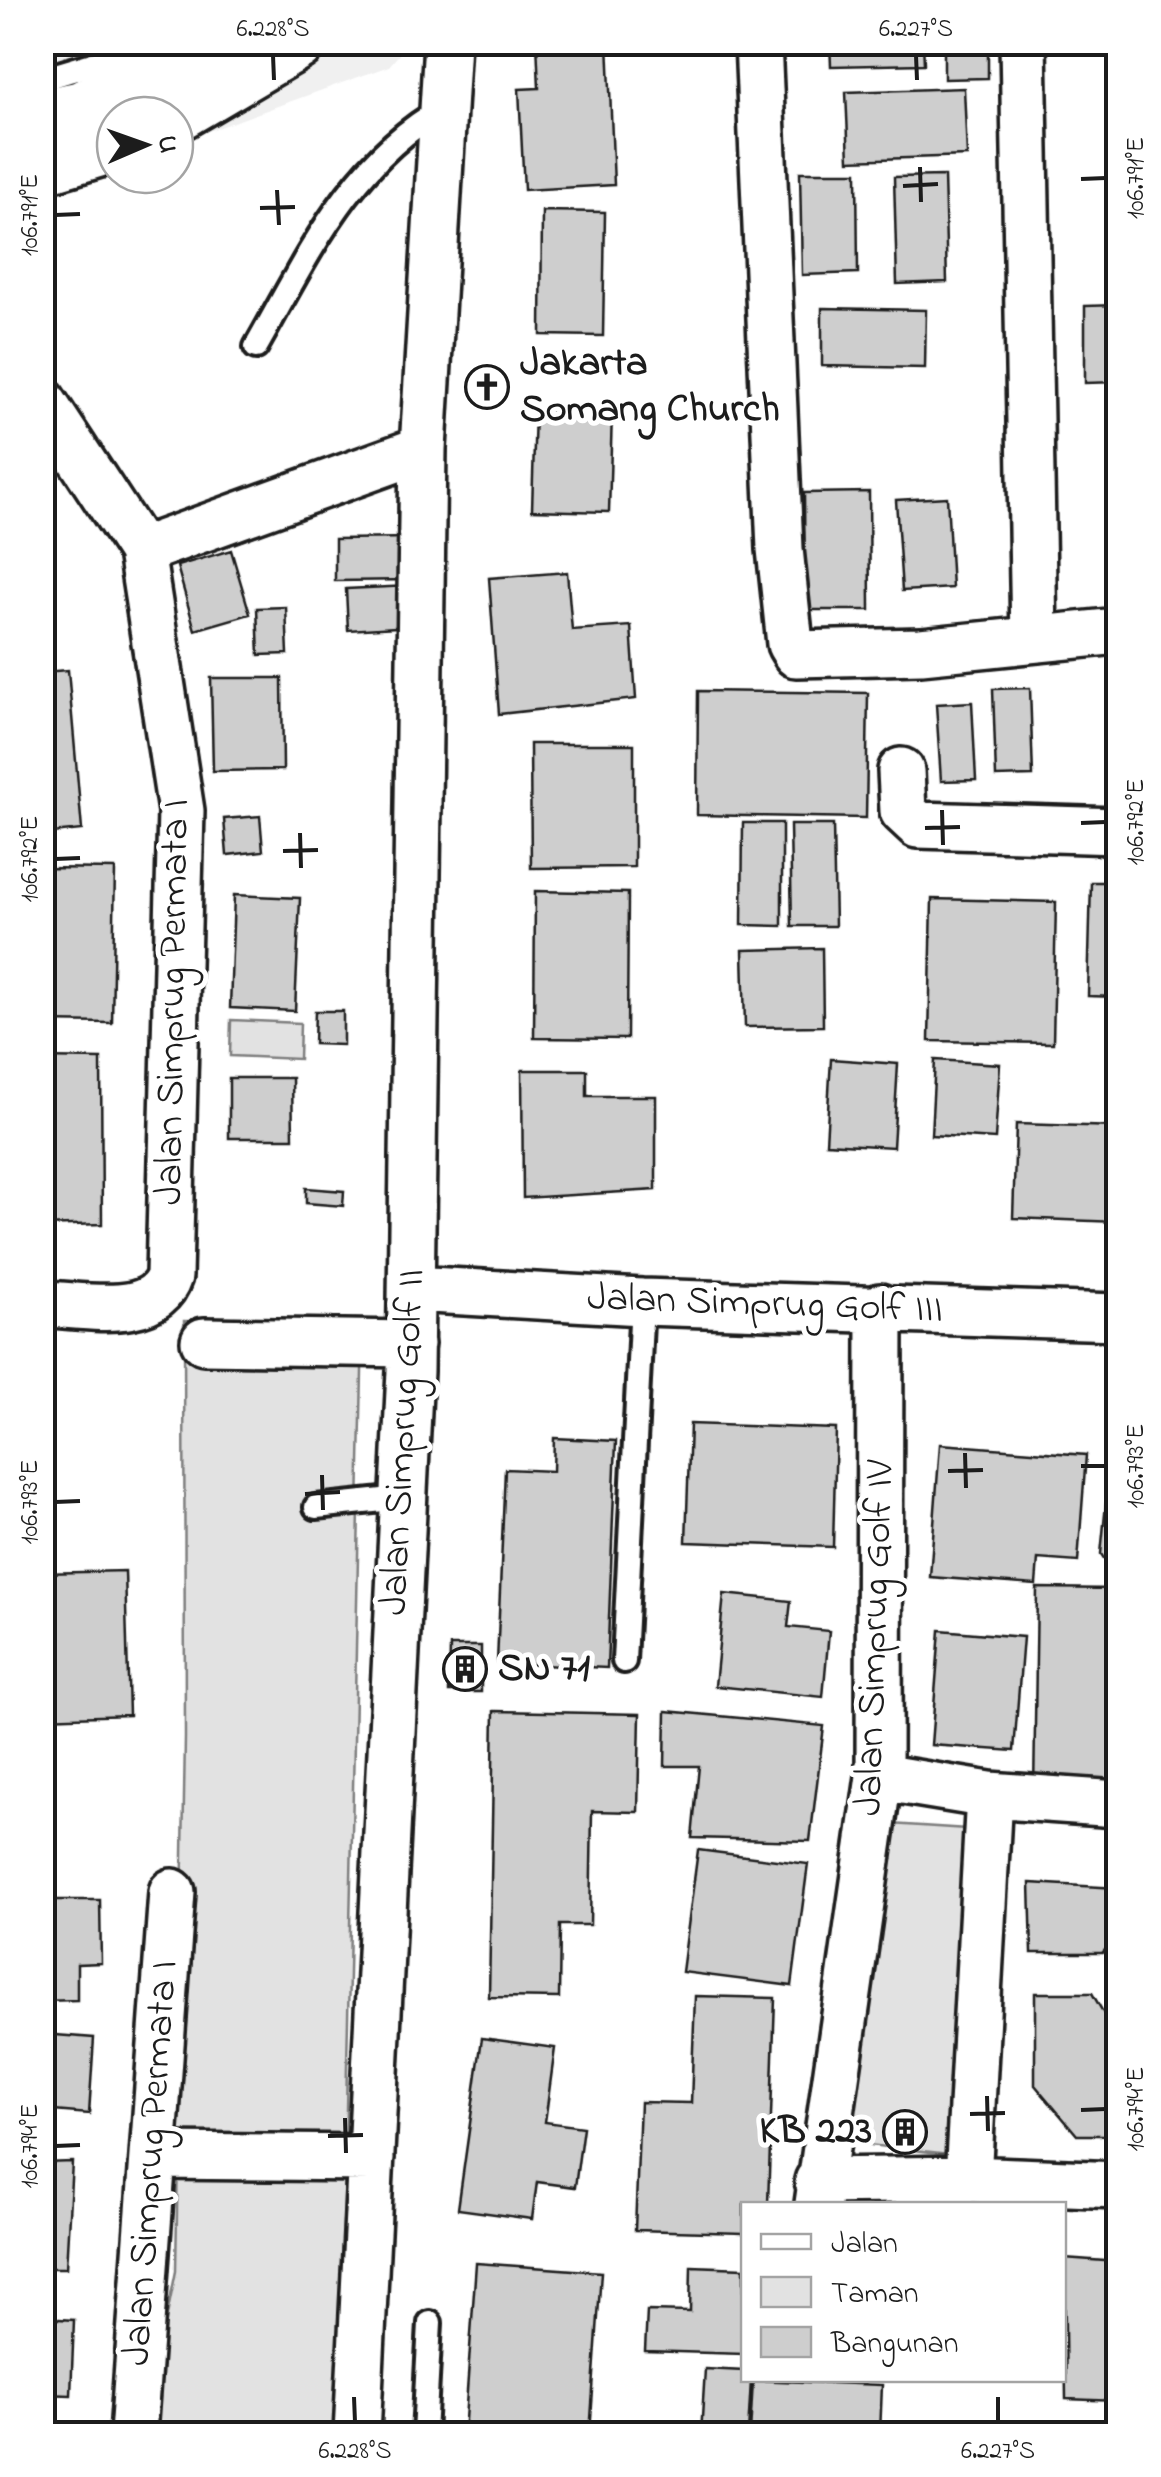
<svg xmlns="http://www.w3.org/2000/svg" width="1161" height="2477" font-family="'Indie Flower',sans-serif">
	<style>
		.built { fill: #f0f0f0 }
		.green { fill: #e2e2e2; stroke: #7f7f7f; stroke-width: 2.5 }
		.building { fill: #cecece; stroke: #1c1c1c; stroke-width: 2.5 }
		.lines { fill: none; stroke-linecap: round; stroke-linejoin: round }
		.service-casing { stroke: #1c1c1c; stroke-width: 30 }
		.minor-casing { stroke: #1c1c1c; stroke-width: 52 }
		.primary-casing { stroke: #1c1c1c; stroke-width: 62 }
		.trunk-casing { stroke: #1c1c1c; stroke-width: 62 }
		.service { stroke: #fff; stroke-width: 22 }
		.minor { stroke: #fff; stroke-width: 45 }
		.primary { stroke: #fff; stroke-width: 55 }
		.trunk { stroke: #fff; stroke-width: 55 }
		.ticks { fill: none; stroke: #1c1c1c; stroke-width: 4 }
		.labels { text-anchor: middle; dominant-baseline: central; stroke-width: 10; stroke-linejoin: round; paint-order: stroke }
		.poi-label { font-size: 40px; font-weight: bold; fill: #1c1c1c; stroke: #fff; text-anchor: start }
		.street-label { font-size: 40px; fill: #1c1c1c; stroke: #fff }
		.neatline { fill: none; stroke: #1c1c1c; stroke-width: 4 }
		.ticks-label { font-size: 25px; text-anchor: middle; fill: #1c1c1c }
	</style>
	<rect width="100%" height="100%" fill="#fff"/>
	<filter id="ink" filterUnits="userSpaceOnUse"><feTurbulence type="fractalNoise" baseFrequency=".01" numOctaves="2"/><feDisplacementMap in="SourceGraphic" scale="20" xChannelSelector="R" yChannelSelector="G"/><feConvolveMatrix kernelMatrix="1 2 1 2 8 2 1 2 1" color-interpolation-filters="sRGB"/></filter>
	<g filter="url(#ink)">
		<!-- built -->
		<path class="built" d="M42,43H409L389,66L175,143V115H115L43,190Z"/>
		<!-- green -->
		<path class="green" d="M231,1020L300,1023L299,1059L230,1056Z
			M184,1321L363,1325L339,2434H149L152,2390L176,2271L185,1737Z
			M875,1823L982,1830L959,2155L841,2142Z"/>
		<!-- building -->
		<path class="building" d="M537,42H608L614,185L524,190L519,89L539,88Z
			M830,42H923L924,64L831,66Z
			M944,42H988V78L944,79Z
			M964,88L967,156L849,160L846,92Z
			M800,172H857L858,273L802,275Z
			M944,176L947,282L897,284L894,177Z
			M1112,181H1118V284H1113Z
			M542,211L605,212L603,336L541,335Z
			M1118,305V382L1085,383V306Z
			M822,308L926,310L925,368L822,366Z
			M535,411L612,413L609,512L532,510Z
			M869,492L870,610H805L804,493Z
			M947,497L952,588L902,591L896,500Z
			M412,538L413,580L335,581V539Z
			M231,550L250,614L195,630L177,566Z
			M567,572L572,630L631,626L636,699L499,714L489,578Z
			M410,586L412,626L348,630L346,589Z
			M286,607L288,654L259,655L257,608Z
			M68,670L82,830L42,834V672Z
			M211,678H282L283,770L213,771Z
			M1030,688L1033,776L996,777L993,689Z
			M698,691L868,693L866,818L697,815Z
			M972,702L976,780L941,781L936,704Z
			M530,744H634V867L531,868Z
			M260,816L263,851L227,855L224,819Z
			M743,823H782V926L742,925Z
			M790,825H833L835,926H792Z
			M42,868L115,869L112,1023L42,1022Z
			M1091,882H1118V997L1088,996Z
			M535,891L628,893L627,1039L534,1038Z
			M234,895L300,898L295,1011L230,1008Z
			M932,899L1056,902L1053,1043L929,1041Z
			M822,948L823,1026L745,1027L743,950Z
			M315,1011H343V1045L314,1044Z
			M42,1058L101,1059L102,1224L42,1226Z
			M831,1059L898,1064L893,1147L826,1143Z
			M935,1060L1000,1064L995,1139L931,1135Z
			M522,1070H587V1096H656V1190L523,1198Z
			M229,1078H292L293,1138H229Z
			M1016,1124L1118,1127V1222L1013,1218Z
			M306,1188L344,1191L343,1206L306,1203Z
			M690,1424L836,1429L833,1547L686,1542Z
			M554,1438L616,1441L607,1668L497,1663L505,1469L553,1471Z
			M940,1444L1086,1455L1078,1562L1038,1559L1036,1585L930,1577Z
			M1111,1454L1118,1455V1580L1101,1554Z
			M125,1571L129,1715L42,1718V1573Z
			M1037,1588L1118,1589V1796L1034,1794Z
			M724,1594L791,1601L788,1627L829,1631L823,1697L715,1686Z
			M940,1630L1023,1637L1014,1751L931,1745Z
			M450,1646H481V1692H449Z
			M494,1711L640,1714L638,1812L592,1811L590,1925H560L559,1998L489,1997Z
			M666,1711L824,1726L810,1841L692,1838L699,1766H665Z
			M698,1850L808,1864L792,1986L682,1972Z
			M1030,1883L1118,1888V1936L1102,1953H1032Z
			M42,1900H100L101,1963L77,1964V2000L42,2001Z
			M1035,1993H1092L1118,2038V2135H1077L1035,2085Z
			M695,1996L775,1998L768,2204H744V2233L635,2230L640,2102L691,2103Z
			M42,2034L94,2038L89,2114L42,2110Z
			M482,2038L555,2048L545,2122L583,2127L575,2187L537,2182L532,2219L458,2209Z
			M911,2124V2139L898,2140L897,2125Z
			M72,2162L66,2268H42V2163Z
			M1064,2258L1118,2262V2401L1066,2399Z
			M476,2263L601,2272L590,2434H464Z
			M691,2266L744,2268V2354L645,2351L647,2311L690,2312Z
			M42,2318L74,2320L71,2395L42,2394Z
			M705,2369L744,2371V2380H751L748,2434H701Z
			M753,2380L882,2385L880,2434H750Z
			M893,2428L984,2434H893Z"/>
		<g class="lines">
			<!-- service casing -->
			<g class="service-casing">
				<path id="service" d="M42,79L119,56L144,42
					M256,347C307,258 350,160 444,108
					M316,1507L402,1498
					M624,1661L642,1302
					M424,2434L430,2323"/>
			</g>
			<!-- minor casing -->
			<g class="minor-casing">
				<path id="minor" d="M758,42L780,549L790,644L796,654L921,651L1118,631
					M1023,42L1034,638
					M42,400L141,551L181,811L169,1276C154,1322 82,1304 42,1304
					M141,551L423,449
					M901,771L903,811L918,825L1118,831
					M412,1289L642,1302L1118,1317
					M204,1341L411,1344
					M879,1777L989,1795L1118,1804
					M154,2156L371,2158
					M968,2179L989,1795
					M818,2181L968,2179L1118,2185
					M818,2204L879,1777L880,1307
					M133,2434L172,1892
					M357,2434L410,1371L423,449L447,42"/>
			</g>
			<!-- primary casing -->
			<g class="primary-casing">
				<path id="primary" d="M42,117L81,109L213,42"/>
			</g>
			<!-- trunk casing -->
			<g class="trunk-casing">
				<path id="trunk" d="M173,115L297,42
					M42,166L115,144"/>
			</g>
			<!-- service -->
			<use href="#service" class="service"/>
			<!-- minor -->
			<use href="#minor" class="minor"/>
			<!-- primary -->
			<use href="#primary" class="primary"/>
			<!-- trunk -->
			<use href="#trunk" class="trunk"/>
		</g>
	</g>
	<!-- ticks -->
	<path class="ticks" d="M273,55L274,80M916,55L917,80M920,167L921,202M1081,179L1106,178M903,186L938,184M277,190L279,225M260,208L295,207M55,215L80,214M942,810L943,845M1081,823L1106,822M925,828L960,827M300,833L301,868M283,851L318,850M55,859L80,858M965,1453L966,1488M1081,1466H1106M948,1471L983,1470M322,1475L323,1510M305,1494L340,1492M55,1502L80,1501M987,2096L988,2131M1081,2110L1106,2109M970,2114L1005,2113M345,2118L346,2153M328,2136L363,2135M55,2146L80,2145M354,2397L355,2422M998,2397V2422"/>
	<!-- icons -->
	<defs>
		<g id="church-ring" transform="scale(2.25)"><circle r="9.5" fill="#fff" stroke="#1c1c1c" stroke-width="1.5"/><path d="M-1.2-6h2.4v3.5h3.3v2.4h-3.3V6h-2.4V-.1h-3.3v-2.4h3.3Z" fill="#1c1c1c"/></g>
		<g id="building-ring" transform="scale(2.25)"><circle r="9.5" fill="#fff" stroke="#1c1c1c" stroke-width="1.5"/><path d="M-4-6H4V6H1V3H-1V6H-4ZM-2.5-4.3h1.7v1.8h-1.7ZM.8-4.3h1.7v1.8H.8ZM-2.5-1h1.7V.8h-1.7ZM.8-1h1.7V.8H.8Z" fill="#1c1c1c"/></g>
	</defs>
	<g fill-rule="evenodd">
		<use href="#church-ring" x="487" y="387"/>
		<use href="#building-ring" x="465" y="1669"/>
		<use href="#building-ring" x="905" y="2132"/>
	</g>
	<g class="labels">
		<!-- poi labels -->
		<g class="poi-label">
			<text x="520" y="364">Jakarta<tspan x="520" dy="46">Somang Church</tspan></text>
			<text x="498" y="1669">SN 71</text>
			<text x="872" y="2132" text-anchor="end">KB 223</text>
		</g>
		<!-- street labels -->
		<g class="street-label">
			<text transform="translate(174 1002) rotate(-89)">Jalan Simprug Permata I</text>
			<text transform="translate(765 1305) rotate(2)">Jalan Simprug Golf III</text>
			<text transform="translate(404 1442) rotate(-87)">Jalan Simprug Golf II</text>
			<text transform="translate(876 1638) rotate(-88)">Jalan Simprug Golf IV</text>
			<text transform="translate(152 2163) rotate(-86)">Jalan Simprug Permata I</text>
		</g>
	</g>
	<!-- margin -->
	<rect width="1161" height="2477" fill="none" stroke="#fff" stroke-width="110"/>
	<!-- legend -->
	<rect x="741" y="2202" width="325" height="180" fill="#ffffff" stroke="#a4a4a4" stroke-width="2.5"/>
	<rect x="761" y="2234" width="50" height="15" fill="#ffffff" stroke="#a4a4a4" stroke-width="2.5"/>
	<text x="831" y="2252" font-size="30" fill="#1c1c1c">Jalan</text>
	<rect x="761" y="2277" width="50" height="30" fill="#e2e2e2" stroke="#a4a4a4" stroke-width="2.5"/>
	<text x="831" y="2302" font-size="30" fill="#1c1c1c">Taman</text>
	<rect x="761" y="2327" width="50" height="30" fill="#cecece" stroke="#a4a4a4" stroke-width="2.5"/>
	<text x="831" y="2352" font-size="30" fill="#1c1c1c">Bangunan</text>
	<!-- north arrow -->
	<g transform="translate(145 145) rotate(88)"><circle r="48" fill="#ffffff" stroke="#a4a4a4" stroke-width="2.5"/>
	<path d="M0-8L18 38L0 25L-18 38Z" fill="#1c1c1c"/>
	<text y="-15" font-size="28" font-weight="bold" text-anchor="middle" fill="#1c1c1c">U</text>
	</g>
	<rect x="55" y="55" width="1051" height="2367" class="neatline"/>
	<g class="ticks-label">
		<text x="273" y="36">6.228°S</text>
		<text x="916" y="36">6.227°S</text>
		<text transform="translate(1134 178) rotate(-90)" y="9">106.791°E</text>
		<text transform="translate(28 215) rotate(-90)" y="9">106.791°E</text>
		<text transform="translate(1134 822) rotate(-90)" y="9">106.792°E</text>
		<text transform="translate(28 859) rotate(-90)" y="9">106.792°E</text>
		<text transform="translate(1134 1466) rotate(-90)" y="9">106.793°E</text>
		<text transform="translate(28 1502) rotate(-90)" y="9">106.793°E</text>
		<text transform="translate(1134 2109) rotate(-90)" y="9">106.794°E</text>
		<text transform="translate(28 2146) rotate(-90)" y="9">106.794°E</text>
		<text x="355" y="2458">6.228°S</text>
		<text x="998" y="2458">6.227°S</text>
	</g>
</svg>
